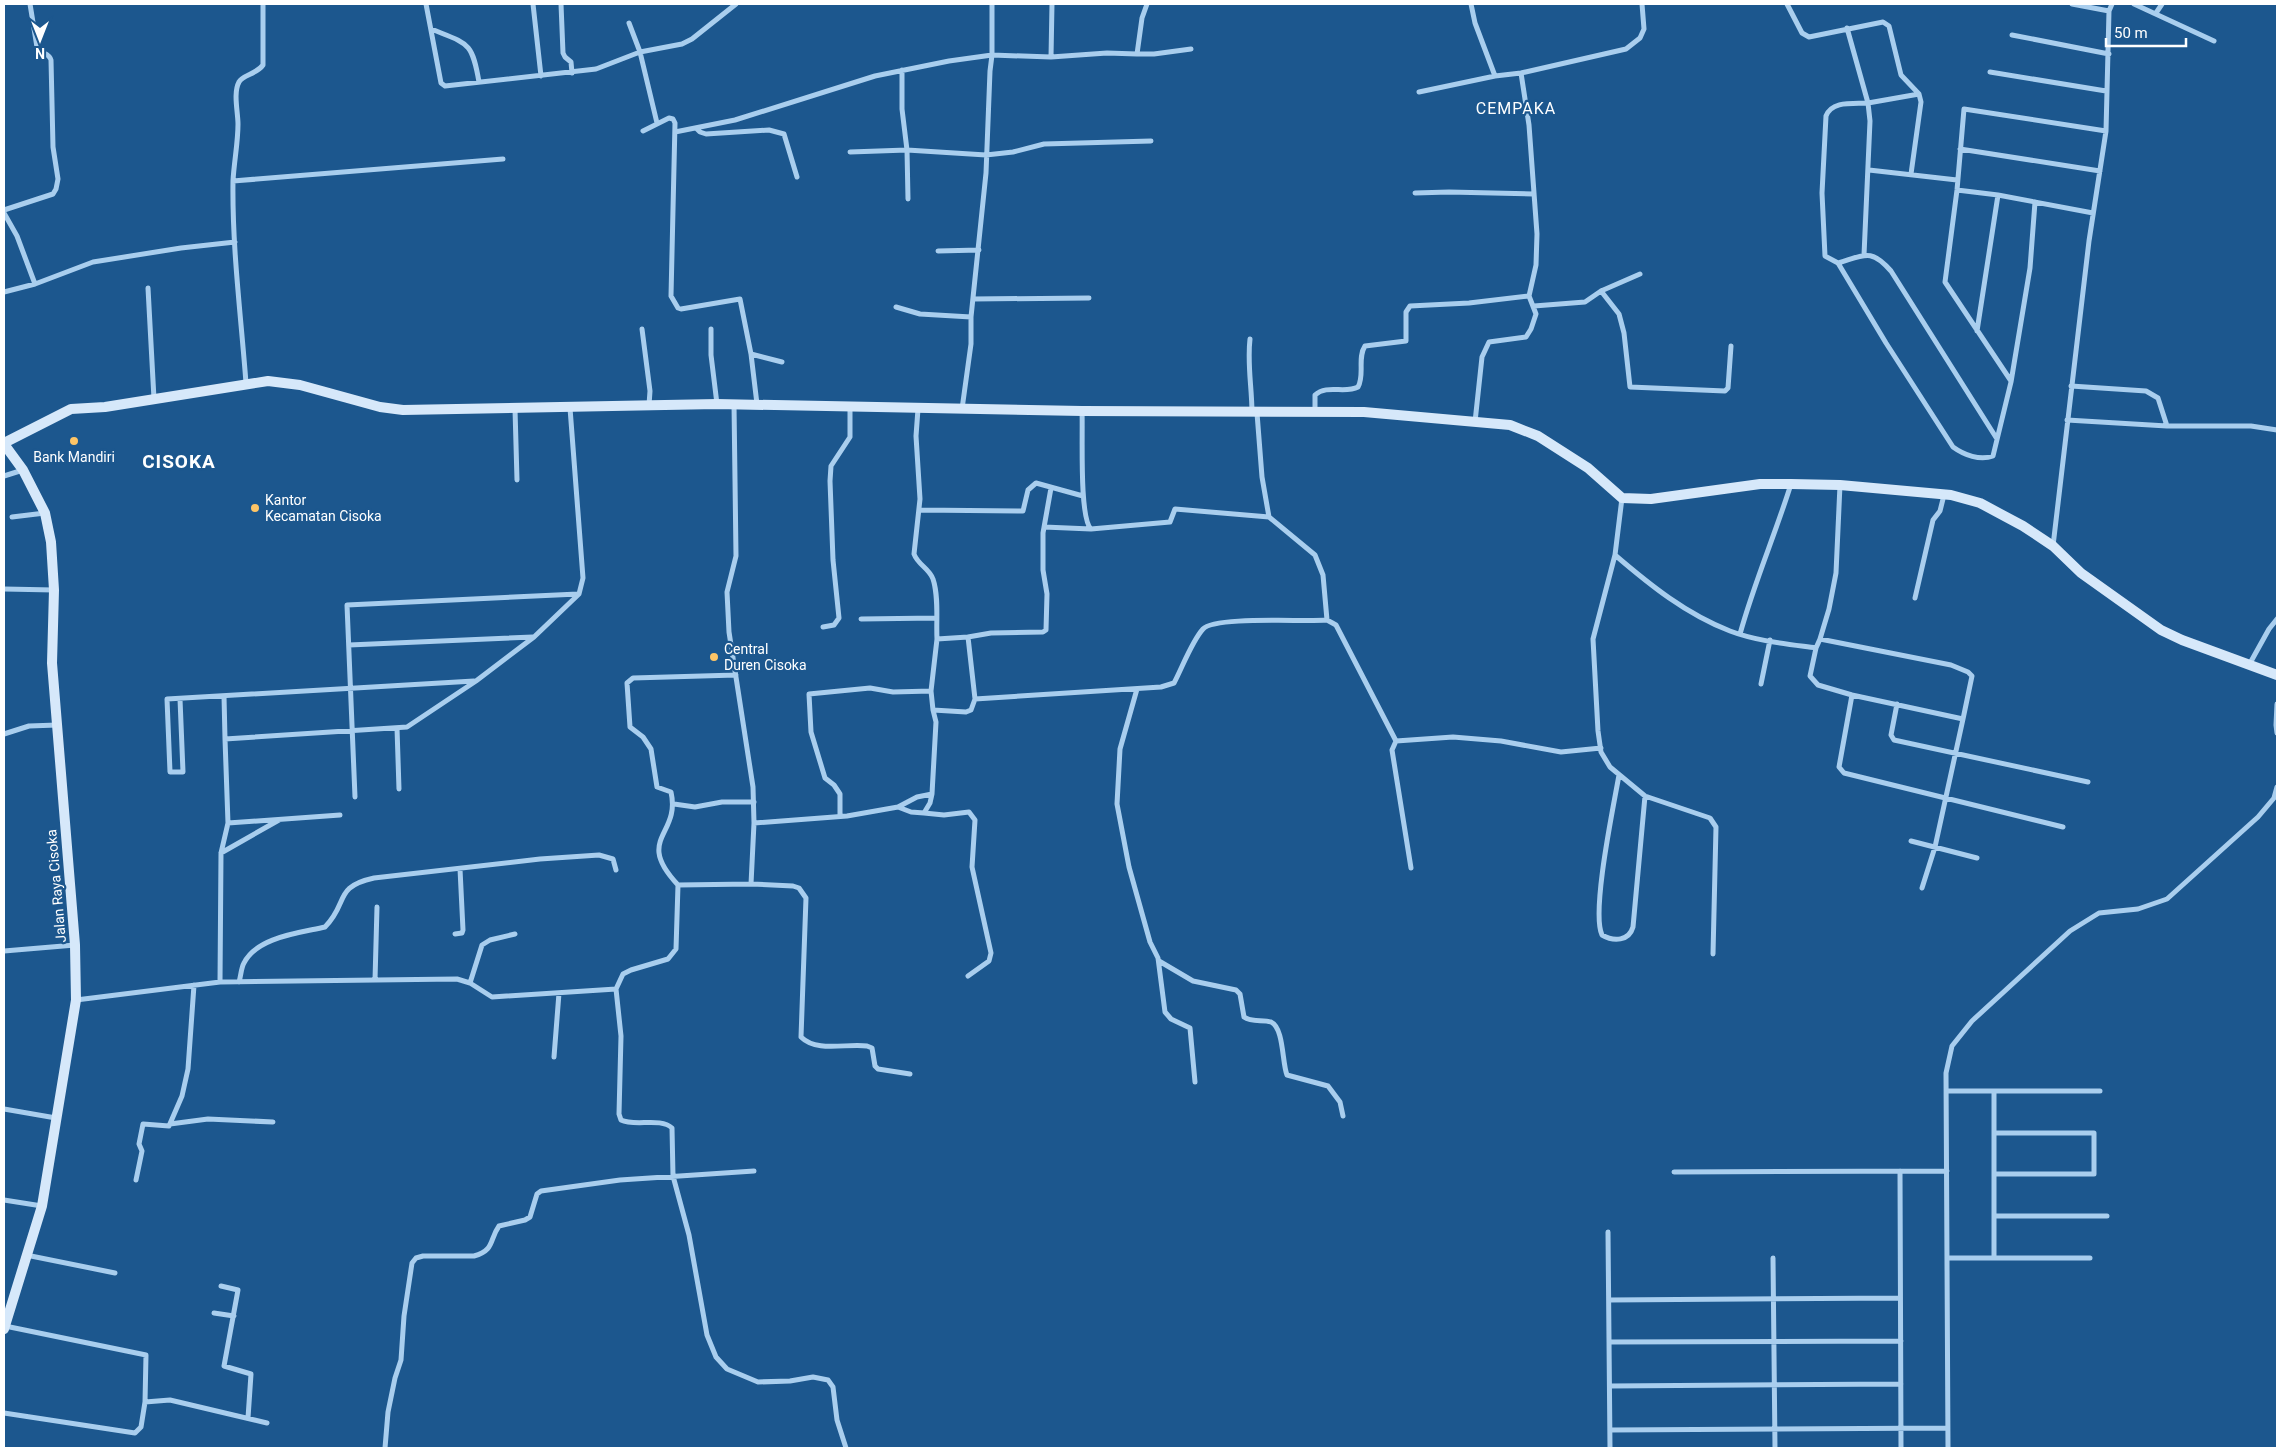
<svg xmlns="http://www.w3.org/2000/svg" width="2281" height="1452" font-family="Roboto,sans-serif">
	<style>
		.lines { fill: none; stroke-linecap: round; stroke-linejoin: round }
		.street { stroke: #a9ceee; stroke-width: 5 }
		.secondary { stroke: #d6e8fa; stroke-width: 10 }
		.poi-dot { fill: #fec566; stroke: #1c578e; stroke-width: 2 }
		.labels { text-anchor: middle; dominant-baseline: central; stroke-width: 4.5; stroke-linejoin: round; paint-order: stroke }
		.poi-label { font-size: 14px; fill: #fff; stroke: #1c578e; text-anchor: start }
		.street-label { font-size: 14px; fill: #fff; stroke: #1c578e }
		.quarter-label { font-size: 16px; letter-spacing: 1px; fill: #fff; stroke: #1c578e }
		.district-label { font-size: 19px; font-weight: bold; letter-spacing: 1px; fill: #fff; stroke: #1c578e }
	</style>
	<rect width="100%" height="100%" fill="#1c578e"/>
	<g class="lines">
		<!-- street -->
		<path class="street" d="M426,4L441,83L445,86L596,69L640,52L682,44L692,39L736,4
			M533,4L541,76
			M561,4L563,53L565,57L571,62L572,73
			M1471,4L1475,23L1495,76L1521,73L1626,49L1640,38L1644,29L1642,4
			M1787,4L1802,33L1809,37L1883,22L1889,26L1901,75L1919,94L1921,102L1911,174
			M2072,4L2109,11
			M2134,4L2214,41
			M2156,13L2162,4
			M629,23L640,52L657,123
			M1847,28L1868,103L1919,94
			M431,29C468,44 472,41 479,82
			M2012,35L2109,54
			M1137,54H1154L1191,49
			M1051,57L1052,4
			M902,70V109L907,150L908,199
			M1990,72L2106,91
			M1419,92L1495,76
			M696,128L700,132L706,134L769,130L784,134L797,177
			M643,131L669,118L673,119L675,123L671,296L678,308L681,309L740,299L751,354L757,404
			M675,132L735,120L875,76L949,61L992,55L1051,57L1107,53L1137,54L1142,18L1147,4
			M1960,149L2100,171
			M850,152L907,150L986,155L1013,152L1044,144L1151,141
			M1869,170L1957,180
			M233,181L503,159
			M1957,190L1998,195L2093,213
			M1415,193L1449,192L1533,194
			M4,210L53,194L56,189L58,179L53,147L51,60C49,52 40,54 37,47L30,4
			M4,213L17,236L35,284
			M938,251L979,250
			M1864,255L1870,121L1868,103C1854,104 1832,100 1826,116L1822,193L1825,256L1838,263C1865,255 1871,248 1891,271L1997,439
			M1838,263L1886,343L1953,447C1964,455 1980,461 1993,456L2011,382L2030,268L2035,202
			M148,288L154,399
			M1601,291L1619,314L1624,333L1630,387L1725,391L1728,388L1731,346
			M4,292L35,284L93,262L181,248L235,242
			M973,299L1089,298
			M1534,306L1585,302L1601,291L1640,274
			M896,307L920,314L971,317
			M642,329L650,391L649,405
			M711,329V355L717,404
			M1977,331L1998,195
			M1250,339C1247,364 1252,388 1252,413
			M751,354L782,362
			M2011,381L1945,282L1957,190L1964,109L2106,131
			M246,383C241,316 232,248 233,181C234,162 238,143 238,124C238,112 233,93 239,82C242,75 257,74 263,65V4
			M2071,386L2146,391L2158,398L2167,426
			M734,404L736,556L727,592L729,632L753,787L754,823L751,884
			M515,409L517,480
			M918,409L916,436L920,499L914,554C918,565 929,568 933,579C939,597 936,621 937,639
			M962,409L971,344V317L986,173L990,71L992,55V4
			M1082,411C1083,432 1079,518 1091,529L1170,522L1175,509L1269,517
			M1315,412V395C1327,384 1345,394 1358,387C1365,375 1357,358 1365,346L1406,341V312L1410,306L1469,303L1529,296
			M1257,413L1262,477L1269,517L1315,555L1323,575L1327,620
			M2067,420L2167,426H2251L2277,430
			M1475,422L1482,357L1489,342L1526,337L1531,329L1536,314L1529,296L1536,265L1537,234L1529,125L1521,73
			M4,476L23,470
			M1622,498L1615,555C1650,585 1686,614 1730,631C1756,641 1787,644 1816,648
			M919,510L1023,511L1028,490L1036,483L1083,496
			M12,517L45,513
			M1044,527L1091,529
			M2053,546L2089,241L2106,131L2109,11L2112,4
			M1615,555L1593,639L1598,731L1601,752L1610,767L1645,796L1710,818L1716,827L1713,954
			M4,589L54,590
			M1915,598L1933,520L1940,511L1944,495
			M861,619L936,618
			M823,627L834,625L839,618L833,560L830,481L831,466L850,437V408
			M1740,634C1754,583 1775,535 1791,484
			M1820,639L1951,665L1968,672L1972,676L1963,719L1852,695L1818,685L1810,676L1816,648Z
			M1820,639L1829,609L1836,573L1840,485
			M349,645L533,637
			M2249,665L2269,629L2277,619
			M1761,684L1770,640
			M1137,689L1120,749L1117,804L1129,867L1150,942L1158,958L1165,1012L1171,1019L1190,1028L1195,1082
			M1852,695L1839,767L1844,773L2063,827
			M224,696L225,739
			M180,699L183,772H170L167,699L474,681
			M975,699L968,637L991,633L1043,632L1046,630L1047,594L1043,570V533L1051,488
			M1897,704L1891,735L1894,740L2088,782
			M2277,704L2276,725L2277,733
			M933,710L931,691L937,639L968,637
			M397,728L399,789
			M4,734L29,726L57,725
			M1396,741L1392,750L1411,868
			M1619,775C1614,804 1591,912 1602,935C1614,942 1629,941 1633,927L1645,796
			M355,797L347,605L578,594
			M674,804L695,807L722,802H754
			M898,807L917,797L932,794
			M840,816V794L834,785L825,778L811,732L809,694L870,688L893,692L931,691
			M228,823L340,815
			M754,823L847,816L898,807L911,812L924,813
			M1911,841L1977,858
			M221,853L279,820
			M678,885C634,838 681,836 671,792L657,787L651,749L643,737L630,727L627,683L633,678L736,675
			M1922,888L1935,847L1963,719
			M455,934L462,933L463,930L460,869
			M4,951L75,945
			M1159,961L1193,981L1236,990L1240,994L1244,1017C1252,1023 1263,1019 1271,1022C1284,1028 1282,1063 1287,1075L1328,1086L1340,1102L1343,1116
			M968,976L989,961L991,953L972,867L975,820L969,812L944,815L924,813L930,803L932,794L936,722L933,710L966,712L971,710L975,699L1161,687L1174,683C1182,668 1192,641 1203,629C1215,616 1304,622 1327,620L1336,625L1396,741L1453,737L1501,741L1561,752L1601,748
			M375,980L377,907
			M220,982L221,853L228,823L225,739L407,727L476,681L534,637L579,594L583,578L570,408
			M239,982C241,976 241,968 244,963C257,937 299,933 325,927C349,903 333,887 374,878L540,859L599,855L613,859L616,870
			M470,983L482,945L490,940L515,934
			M616,989L623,974L631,970L668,959L676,949L678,885L751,884L793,886L799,888L806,898L801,1037C817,1053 847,1043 867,1046L872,1048L875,1066L878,1069L910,1074
			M76,1000L220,982L457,979L470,983L492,997L616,989L621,1036L619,1114L621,1120C635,1127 660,1117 672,1128L673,1176L689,1235L707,1335L716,1357L727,1369L758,1382L790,1381L813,1377L828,1380L833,1387L837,1420L846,1448
			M554,1057L559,993
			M1947,1091H2100
			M1994,1091V1258
			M4,1109L56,1118
			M170,1124L208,1119L273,1122
			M1994,1133H2094V1174H1994
			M1900,1171L1901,1448
			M1674,1172L1947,1171
			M136,1180L142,1151L139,1144L143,1124L169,1126L182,1096L188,1069L194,985
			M4,1200L42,1206
			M1994,1216H2107
			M1608,1232L1610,1448
			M26,1255L115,1273
			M1773,1258L1775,1448
			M1948,1258H2090
			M221,1286L238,1290L224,1366L251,1374L248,1418
			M1609,1300L1900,1298
			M214,1313L234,1316
			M5,1326L146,1355L145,1402
			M1609,1342L1901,1341
			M1610,1386L1901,1384
			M4,1413L135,1433L141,1427L145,1402L170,1400L267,1423
			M1610,1430L1948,1428
			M385,1448L388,1412L395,1378L401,1360L404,1316L412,1263L416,1258L423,1256H474C495,1250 489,1240 499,1226L525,1220L530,1217L537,1194L541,1191L620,1180L754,1171
			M1948,1448L1946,1073L1952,1046L1972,1021L2070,931L2099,913L2138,909L2167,899L2258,817L2274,798L2277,787"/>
		<!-- secondary -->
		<path class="secondary" d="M4,443L71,409L105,407L268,381L300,385L380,407L403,410L717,404L1082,411L1364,412L1510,425L1538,436L1588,468L1622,498L1651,499L1760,484H1791L1840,485L1951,495L1980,503L2023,526L2053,546L2081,573L2161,630L2182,640L2277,675
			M4,444L23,470L45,513L51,542L54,590L52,663L75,945L76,1000L42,1206L4,1329"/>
	</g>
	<!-- markers -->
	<g class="poi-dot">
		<circle cx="74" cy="441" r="5"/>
		<circle cx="255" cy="508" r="5"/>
		<circle cx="714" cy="657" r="5"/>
	</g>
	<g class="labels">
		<!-- poi labels -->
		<g class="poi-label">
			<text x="74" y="457" text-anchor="middle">Bank Mandiri</text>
			<text x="265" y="500">Kantor<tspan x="265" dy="16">Kecamatan Cisoka</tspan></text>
			<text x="724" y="649">Central<tspan x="724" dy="16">Duren Cisoka</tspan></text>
		</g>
		<!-- street labels -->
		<g class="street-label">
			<text transform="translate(56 886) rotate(-95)">Jalan Raya Cisoka</text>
		</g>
		<!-- quarter labels -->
		<g class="quarter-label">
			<text x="1516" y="108">CEMPAKA</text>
		</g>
		<!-- district labels -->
		<g class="district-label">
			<text x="179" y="461">CISOKA</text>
		</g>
	</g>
	<!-- border -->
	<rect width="2281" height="1452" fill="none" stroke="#ffffff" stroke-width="10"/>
	<!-- north arrow -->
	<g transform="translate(40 40) rotate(180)" stroke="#1c578e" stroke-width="4" paint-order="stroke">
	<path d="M0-4L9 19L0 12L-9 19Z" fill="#ffffff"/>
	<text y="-8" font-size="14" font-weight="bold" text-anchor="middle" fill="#ffffff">N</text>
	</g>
	<!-- scale -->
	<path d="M2106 38v8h80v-8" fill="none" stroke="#ffffff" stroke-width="2.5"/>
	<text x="2114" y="38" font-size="15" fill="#ffffff" stroke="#1c578e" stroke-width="4" paint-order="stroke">50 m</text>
</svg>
